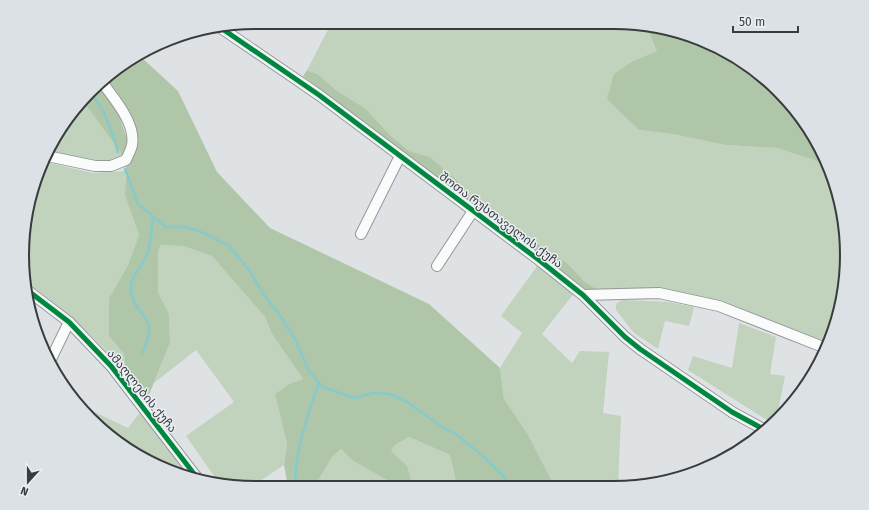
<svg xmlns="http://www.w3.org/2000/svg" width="869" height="510" font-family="'Fira Sans','Noto Sans Georgian',sans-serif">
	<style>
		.green { fill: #c1d2bd }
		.forest { fill: #b0c6a8 }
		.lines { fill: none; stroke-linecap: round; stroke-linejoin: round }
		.stream { stroke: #87cacc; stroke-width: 2.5 }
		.minor-casing { stroke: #969899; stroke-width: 12 }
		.minor { stroke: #fafbfb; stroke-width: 10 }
		.cycleway-casing { stroke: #eaeff4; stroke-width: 8 }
		.cycleway { stroke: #00873e; stroke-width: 5 }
		.labels { text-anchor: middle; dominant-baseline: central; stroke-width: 3; stroke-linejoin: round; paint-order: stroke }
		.street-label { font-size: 12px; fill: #393b3d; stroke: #eaeff4 }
		.rim { fill: none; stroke: #393b3d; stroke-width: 2 }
	</style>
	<rect width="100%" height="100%" fill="#dfe2e4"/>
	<!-- green -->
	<path class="green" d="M332,22L343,24L344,22L629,23L646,26L657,51L633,61L639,130L672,134L726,145L777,148L823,163L842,209L843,300L825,342L813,340L731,306L598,290L585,282L567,263L476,203L458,181L430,157L409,151L389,134L366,109L336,90L318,74L307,70Z
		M82,103L86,104L124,157C101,169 73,158 49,153L61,125Z
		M45,162L93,173L125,171V196L139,235L128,265L109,298V336L124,354L125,372C96,338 62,307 25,281L22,270L30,194Z
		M161,245L183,246L212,256L265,317L272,334L303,379L289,384L275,394L287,444L284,465L251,487H240L219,483L186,436L234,402L196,350L154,383L170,343L169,314L158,292V252Z
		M538,265L575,292L542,334L572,363L580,351L609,352L603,413L621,416L618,487H555L527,433L504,399L500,368L522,333L501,316Z
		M622,300L668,302L694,307L689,326L665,321L658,349L634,333L616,310V304Z
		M739,323L776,337L770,374L785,376L776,422L773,424L688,370L693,356L732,368Z
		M78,404L128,428L144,407L198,479L180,476L126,449Z
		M409,437L450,455L457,487H407L412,485L391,451L395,445Z
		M341,449L353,461L400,487H303L316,484L332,457Z"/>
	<!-- forest -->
	<path class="forest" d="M646,26L689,34L743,61L808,125L823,163L777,148L726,145L672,134L639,130L607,99L614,74L633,61L657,51Z
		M140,56L178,91L217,172L270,228L429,304L500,368L504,399L527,433L555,487H457L450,455L409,437L395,445L391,451L407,466L412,485L407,487H400L353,461L341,449L332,457L316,484L303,487H288L284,465L287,444L275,394L289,384L303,379L272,334L265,317L212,256L183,246L161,245L158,252V292L169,314L170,343L144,407L127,386L124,354L109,336V298L128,265L139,235L125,196L126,160L131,133L102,82L113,70Z
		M307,70L318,74L336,90L366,109L389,134L409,151L430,157L458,181L476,203L567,263L585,282L598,290L585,289L303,76Z
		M100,84L116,106L127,139L124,157L86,105L82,103Z"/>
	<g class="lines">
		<!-- stream -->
		<path class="stream" d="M686,34L701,45L707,43
			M91,93C105,109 112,132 118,152
			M125,169L138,204L166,227H186L204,233L229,246L249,270L264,295L281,317L296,341L309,371L323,387L354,398L374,393L390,394L407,402L444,428L457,435L484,457L503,476L512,487
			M142,353C162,313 133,319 131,289C130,278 142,266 146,256C152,245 151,230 153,217
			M295,487C295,449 307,418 319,382"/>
		<!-- minor casing -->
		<g class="minor-casing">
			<path id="minor" d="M221,28L319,95L539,260L583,295L625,337L640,349L732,412L765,430
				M47,156L95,166H111L126,160C128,155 131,150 132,145C136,123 114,99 102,82
				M361,234L400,156
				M437,266L473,211
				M27,290L69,322L111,366L198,479
				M583,295L659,293L719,306L823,347
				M50,361L69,322"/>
		</g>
		<!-- minor -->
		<use href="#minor" class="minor"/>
		<!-- cycleway casing -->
		<g class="cycleway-casing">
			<path id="cycleway" d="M221,28L319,95L539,260L583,295L625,337L640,349L732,412L765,430
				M27,290L69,322L111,366L198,479"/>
		</g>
		<!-- cycleway -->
		<use href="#cycleway" class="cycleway"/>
	</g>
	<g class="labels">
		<!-- street labels -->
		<g class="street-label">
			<text transform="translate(501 220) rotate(37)">შოთა რუსთაველის ქუჩა</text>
			<text transform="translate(142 391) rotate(51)">ამაღლების ქუჩა</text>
		</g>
	</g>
	<!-- crop -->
	<path d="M0 0H869V510H0ZM255 29H614A226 226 0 0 1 840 255V255A226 226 0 0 1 614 481H255A226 226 0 0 1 29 255V255A226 226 0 0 1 255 29Z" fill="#dce1e5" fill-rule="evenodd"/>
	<path class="rim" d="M255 29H614A226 226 0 0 1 840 255V255A226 226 0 0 1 614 481H255A226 226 0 0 1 29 255V255A226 226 0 0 1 255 29Z"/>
	<!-- north arrow -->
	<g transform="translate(28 482) rotate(201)" stroke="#eaeff4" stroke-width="3" paint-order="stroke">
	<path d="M0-3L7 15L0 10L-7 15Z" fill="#393b3d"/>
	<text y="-6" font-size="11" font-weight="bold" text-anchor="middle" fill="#393b3d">N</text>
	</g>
	<!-- scale -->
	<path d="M733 26v6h65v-6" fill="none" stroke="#393b3d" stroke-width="2"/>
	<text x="739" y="26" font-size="12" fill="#393b3d" stroke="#eaeff4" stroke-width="3" paint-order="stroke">50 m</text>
</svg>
